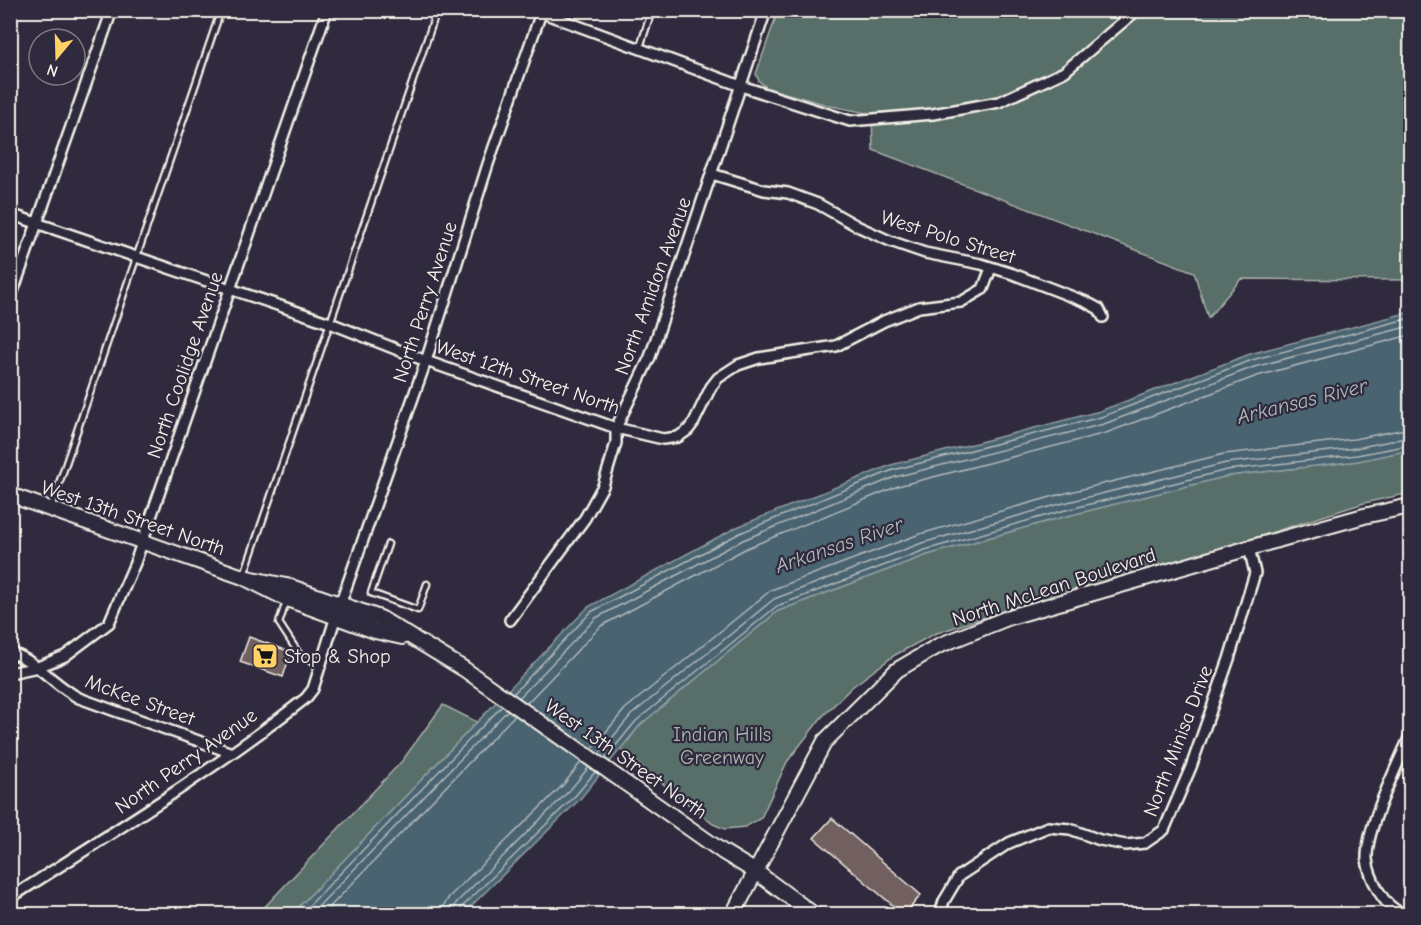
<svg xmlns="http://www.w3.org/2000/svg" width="1421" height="925" font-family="'Comic Neue',sans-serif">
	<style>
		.green { fill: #596e68; stroke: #a6b0a8; stroke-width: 1.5 }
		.water { fill: #4a6371; stroke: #8e9ca1; stroke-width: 1.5 }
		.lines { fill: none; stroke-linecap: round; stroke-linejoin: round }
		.shore { stroke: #b0b8b8; stroke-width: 1.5 }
		.building { fill: #725f5f; stroke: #f4f1e8; stroke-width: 1.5 }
		.lane-casing { stroke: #f4f1e8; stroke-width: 9 }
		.street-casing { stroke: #f4f1e8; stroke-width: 14 }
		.secondary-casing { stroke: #f4f1e8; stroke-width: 18 }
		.lane { stroke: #2f2a3d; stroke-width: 4.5 }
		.street { stroke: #2f2a3d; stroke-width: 9 }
		.secondary { stroke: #2f2a3d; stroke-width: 14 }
		.labels { text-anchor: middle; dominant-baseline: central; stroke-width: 4.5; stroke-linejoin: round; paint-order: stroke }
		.street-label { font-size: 20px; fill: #f4f1e8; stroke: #2f2a3d }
		.poi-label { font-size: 20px; fill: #f4f1e8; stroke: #2f2a3d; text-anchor: start }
		.park-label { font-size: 20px; fill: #aeb6ae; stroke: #2f2a3d }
		.water-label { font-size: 21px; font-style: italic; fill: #b0b8b8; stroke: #2f2a3d }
	</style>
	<rect width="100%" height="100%" fill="#2f2a3d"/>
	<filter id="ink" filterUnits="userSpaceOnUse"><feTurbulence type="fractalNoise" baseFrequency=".0167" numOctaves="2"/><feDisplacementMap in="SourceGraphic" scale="12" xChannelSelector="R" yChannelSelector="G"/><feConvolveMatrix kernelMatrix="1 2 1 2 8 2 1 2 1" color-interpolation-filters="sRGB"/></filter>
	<g filter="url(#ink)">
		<!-- green -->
		<path class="green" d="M778,11H1410V280L1241,279L1208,318L1194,272L873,150L872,114L831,106L767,88L759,81L756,74Z
			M1410,450V493L1364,503L1264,535L1013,608L934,634L895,655L852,687L821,718L787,762L761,818L745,827L725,829L713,824L621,750L640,725L778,611L927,555L1063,517L1228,476L1358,461Z
			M443,705L477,722L292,914H258L402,761Z"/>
		<!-- water -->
		<path class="water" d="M1410,312V450L1358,461L1228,476L1063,517L927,555L778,611L640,725L580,799L463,914H292L588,607L737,527L891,465L1100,411L1250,354Z"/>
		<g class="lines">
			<!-- shore -->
			<path class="shore" d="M513,694L591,612L740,533L893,470L1101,417L1252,360L1410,318
				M519,698L596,618L743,540L895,477L1104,424L1254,367L1410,326
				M527,703L601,626L747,548L898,486L1106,433L1257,376L1410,335
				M592,749L625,709L771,590L920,534L1058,495L1224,454L1354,439L1410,428
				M599,754L631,715L774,599L922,543L1060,504L1226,463L1356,448L1410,437
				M605,759L636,721L777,606L925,550L1062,511L1227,470L1357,455L1410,445
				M301,914L502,706
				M311,914L508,710
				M323,914L515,715
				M443,914L444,905L449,897L564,784L581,762
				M452,914L456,903L570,790L589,767
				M460,914L461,908L576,795L595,772"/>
		</g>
		<!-- building -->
		<path class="building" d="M249,637L291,652L283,677L240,662Z
			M832,818L921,895L904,915L814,838Z"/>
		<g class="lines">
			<!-- lane casing -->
			<g class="lane-casing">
				<path id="lane" d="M640,47L652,10
					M51,507L221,10
					M388,544L371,593L418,610L427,584
					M244,575L437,10
					M286,602L279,623L301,657L321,664"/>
			</g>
			<!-- street casing -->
			<g class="street-casing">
				<path id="street" d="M535,10L741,86L850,121L933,114L999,102L1064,72L1137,10
					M712,174L764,190L788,193L818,204L857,226L890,241L925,253L981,264L1013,274L1086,302L1099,309L1103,317
					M10,214L330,323L426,361L616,428L663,439L678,437L688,430L694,422L711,387L718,378L738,365L759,358L836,346L884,321L919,307L961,302L983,289L991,268
					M10,300L112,10
					M340,605L426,361L488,164L542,10
					M510,620L585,518L603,486L616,443V428L650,357L766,10
					M10,652C38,662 54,685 79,698L232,753
					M10,673L38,667L65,656L109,623L135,563L327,10
					M10,898C110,834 213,771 306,698L313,689L336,616
					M940,914L944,901L959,876L1009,843L1048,827L1070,829L1100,840L1126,845L1145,843L1164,830L1191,767L1229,659L1255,573L1249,548
					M1404,914C1392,910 1384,901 1378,890C1373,881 1368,869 1367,859C1366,828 1397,766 1410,736"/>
			</g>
			<!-- secondary casing -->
			<g class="secondary-casing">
				<path id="secondary" d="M10,495L243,577L287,599L375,631L402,637
					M243,577L291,587L380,618L464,669L723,852L756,872L813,914
					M733,914L825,741L897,670L938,646L1010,617L1249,548L1364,516L1410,506"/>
			</g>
			<!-- lane -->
			<use href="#lane" class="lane"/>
			<!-- street -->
			<use href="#street" class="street"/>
			<!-- secondary -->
			<use href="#secondary" class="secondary"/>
		</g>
	</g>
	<!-- icons -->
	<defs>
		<g id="supermarket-square" transform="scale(1.35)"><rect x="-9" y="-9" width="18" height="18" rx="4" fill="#ffd166" stroke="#2f2a3d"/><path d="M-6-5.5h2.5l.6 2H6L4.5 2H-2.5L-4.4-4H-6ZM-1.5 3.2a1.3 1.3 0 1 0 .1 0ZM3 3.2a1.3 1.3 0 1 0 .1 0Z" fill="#111"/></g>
	</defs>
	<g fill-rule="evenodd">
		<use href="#supermarket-square" x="265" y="656"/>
	</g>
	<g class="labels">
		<!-- street labels -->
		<g class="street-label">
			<text transform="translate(948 237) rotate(17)">West Polo Street</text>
			<text transform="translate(653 286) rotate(-70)">North Amidon Avenue</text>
			<text transform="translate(425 302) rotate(-72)">North Perry Avenue</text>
			<text transform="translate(185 365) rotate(-71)">North Coolidge Avenue</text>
			<text transform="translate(528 377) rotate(19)">West 12th Street North</text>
			<text transform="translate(133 518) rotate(19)">West 13th Street North</text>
			<text transform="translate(1054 587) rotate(-18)">North McLean Boulevard</text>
			<text transform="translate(140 700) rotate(20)">McKee Street</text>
			<text transform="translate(1178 741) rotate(-69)">North Minisa Drive</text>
			<text transform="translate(626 759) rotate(35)">West 13th Street North</text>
			<text transform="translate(186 761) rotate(-35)">North Perry Avenue</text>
		</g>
		<!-- poi labels -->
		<g class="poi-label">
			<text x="284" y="656">Stop &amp; Shop</text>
		</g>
		<!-- park labels -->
		<g class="park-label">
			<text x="722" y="734">Indian Hills<tspan x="722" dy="23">Greenway</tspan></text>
		</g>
		<!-- water labels -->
		<g class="water-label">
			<text transform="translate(1302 401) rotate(-14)">Arkansas River</text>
			<text transform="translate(839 545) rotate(-19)">Arkansas River</text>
		</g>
	</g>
	<!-- margin -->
	<rect width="1421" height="925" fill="none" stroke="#2f2a3d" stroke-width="36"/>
	<rect x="18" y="18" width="1385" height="889" fill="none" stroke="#f4f1e8" stroke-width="2" filter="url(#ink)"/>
	<!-- north arrow -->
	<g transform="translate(57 57) rotate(199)"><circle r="28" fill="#2f2a3d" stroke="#7e7a81" stroke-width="1.5"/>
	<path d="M0-4.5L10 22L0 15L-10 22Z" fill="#ffd166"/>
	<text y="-9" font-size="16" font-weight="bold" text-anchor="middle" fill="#f4f1e8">N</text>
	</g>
</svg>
